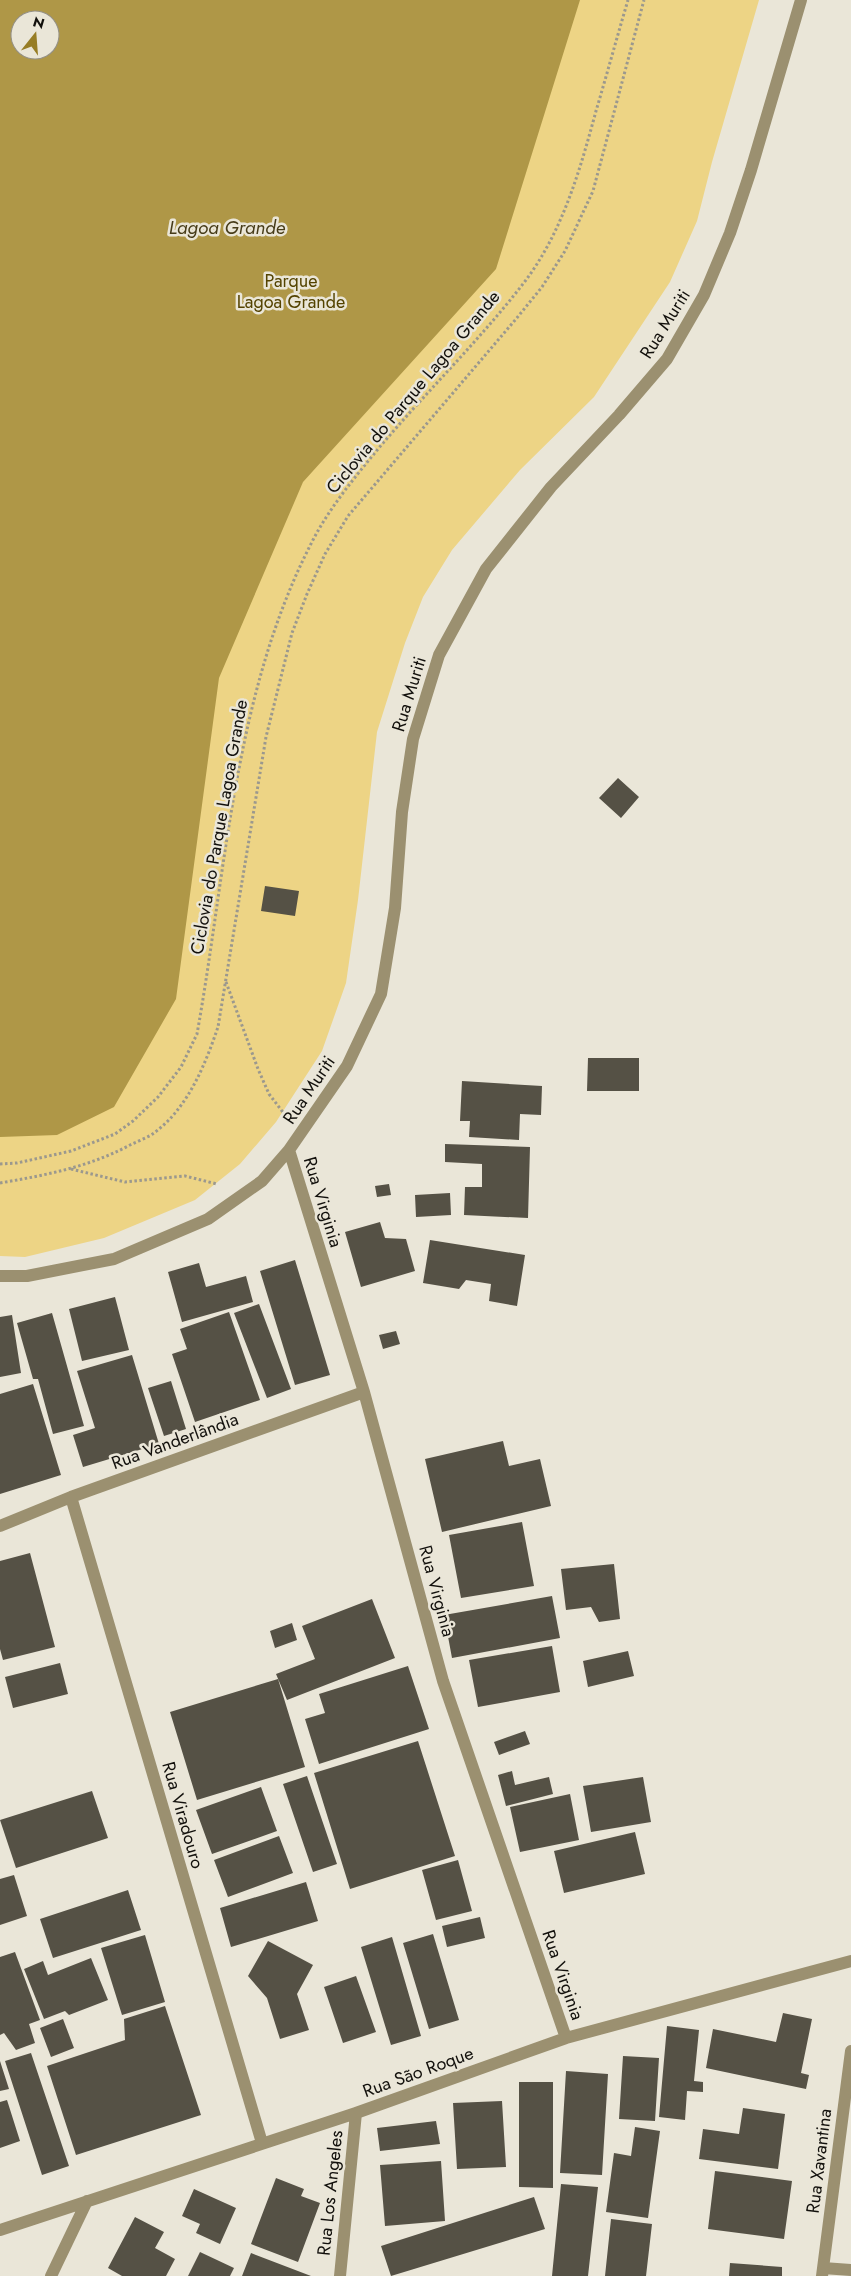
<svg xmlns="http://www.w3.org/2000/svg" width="851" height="2276" font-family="Jost,sans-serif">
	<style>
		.green { fill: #edd485; fill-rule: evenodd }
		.water { fill: #af9747; fill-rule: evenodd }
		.building { fill: #555145 }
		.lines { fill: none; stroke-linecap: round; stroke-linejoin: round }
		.path { stroke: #9b988e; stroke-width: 3; stroke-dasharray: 2.5 2.5; stroke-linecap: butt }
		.street { stroke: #9b9070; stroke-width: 12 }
		.labels { text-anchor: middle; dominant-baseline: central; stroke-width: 5; stroke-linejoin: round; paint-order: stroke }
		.park-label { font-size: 18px; fill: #544300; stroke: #eae6d8 }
		.street-label { font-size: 18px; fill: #12100c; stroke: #eae6d8 }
		.water-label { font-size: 19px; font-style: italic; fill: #473c19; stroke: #eae6d8 }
	</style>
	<rect width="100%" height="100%" fill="#eae6d8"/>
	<!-- green -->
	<path class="green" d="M0,0H759L712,162L697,221L670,282L594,397L520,470L452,550L423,597L405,643L377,732L358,900L346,983L322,1051L276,1122L240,1164L195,1200L104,1238L25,1257L0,1256ZM20,20H50V50H20Z"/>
	<!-- water -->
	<path class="water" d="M0,0H580L496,269L303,482L219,678L176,999L114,1107L57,1135L0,1137ZM20,20H50V50H20Z"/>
	<!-- building -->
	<path class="building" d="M618,778L639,797L621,818L599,798Z
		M265,886L299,891L295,916L261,911Z
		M588,1058H639V1091H587Z
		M462,1081L542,1086L541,1115L520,1114L519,1140L469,1137L470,1121H460Z
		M445,1144L530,1147L528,1218L464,1215L465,1187H482V1164L445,1162Z
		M389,1184L391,1195L377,1197L375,1186Z
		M450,1193L451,1215L416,1217L415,1195Z
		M380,1222L385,1238L406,1239L415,1271L361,1287L345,1232Z
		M430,1240L525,1255L517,1306L489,1301L491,1284L466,1280L459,1289L423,1283Z
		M295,1260L330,1375L295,1385L260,1271Z
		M199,1263L206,1287L246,1276L253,1302L182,1322L168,1272Z
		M115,1297L129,1350L82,1361L69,1309Z
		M259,1304L291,1389L267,1398L234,1313Z
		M229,1312L260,1400L195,1422L172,1354L187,1349L180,1329Z
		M52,1313L84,1426L53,1434L38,1379H33L17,1323Z
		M12,1315L21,1373L0,1377V1317Z
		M396,1331L400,1344L383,1349L379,1335Z
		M132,1355L159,1444L83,1467L73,1435L95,1428L77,1371Z
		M171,1381L186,1429L164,1436L148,1388Z
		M33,1384L61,1475L0,1494V1394Z
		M503,1441L509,1466L540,1459L551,1506L442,1532L425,1459Z
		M522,1522L534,1586L461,1598L449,1535Z
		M30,1553L55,1647L3,1660L0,1649V1561Z
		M614,1564L620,1619L599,1622L591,1607L566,1610L561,1569Z
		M552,1596L560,1638L452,1658L444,1615Z
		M372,1599L395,1658L287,1700L276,1674L315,1659L302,1626Z
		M292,1623L297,1640L275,1648L270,1631Z
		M552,1646L560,1692L478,1707L469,1660Z
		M628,1651L634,1676L588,1687L583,1661Z
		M60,1663L68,1694L13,1708L5,1677Z
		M408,1666L429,1729L319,1764L305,1719L325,1713L319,1694Z
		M278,1679L305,1767L197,1800L170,1712Z
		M525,1731L530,1744L499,1755L494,1742Z
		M418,1741L455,1856L350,1889L314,1773Z
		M512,1771L515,1785L549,1777L553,1794L506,1806L498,1775Z
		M307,1776L337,1864L313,1872L283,1784Z
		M643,1777L651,1822L591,1832L583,1786Z
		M261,1787L277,1831L212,1854L196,1810Z
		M92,1791L108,1838L16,1868L0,1820Z
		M570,1794L579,1840L520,1852L510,1807Z
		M635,1832L645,1874L564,1893L554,1851Z
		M279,1836L293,1873L228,1897L214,1860Z
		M458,1860L472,1911L436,1920L422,1870Z
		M14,1875L27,1916L0,1925V1879Z
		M306,1882L318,1921L231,1947L220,1908Z
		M128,1890L141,1930L53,1958L40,1919Z
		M480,1917L485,1938L447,1947L442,1926Z
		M433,1934L459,2020L429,2029L403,1943Z
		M145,1935L165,2002L122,2015L101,1948Z
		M392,1937L421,2036L391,2045L361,1947Z
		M268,1941L313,1965L297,1994L309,2030L280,2039L267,1998L248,1976Z
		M15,1952L40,2020L29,2024L35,2043L16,2050L4,2033L0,2035V1957Z
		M91,1958L108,2000L69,2015L65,2011L44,2019L24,1969L43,1961L48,1975Z
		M356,1976L376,2032L343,2043L324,1987Z
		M165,2006L201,2115L76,2155L47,2066L125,2040L124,2019Z
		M783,2013L812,2019L801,2073L809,2075L806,2089L706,2068L713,2029L776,2042Z
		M63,2019L74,2048L51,2057L40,2028Z
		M667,2026L699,2030L694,2081L703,2082V2092L687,2091L685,2120L659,2117Z
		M31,2053L69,2166L42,2175L5,2061Z
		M623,2056L659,2058L655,2121L619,2119Z
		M0,2061L9,2089L0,2091Z
		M566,2071L608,2074L602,2175L560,2173Z
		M519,2082H553V2188L519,2187Z
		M7,2100L20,2141L0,2148V2102Z
		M502,2101L506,2167L457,2169L453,2103Z
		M743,2108L785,2114L778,2169L699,2159L703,2129L739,2134Z
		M436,2121L440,2144L380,2151L377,2128Z
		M635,2127L660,2131L648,2218L606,2212L614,2153L631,2156Z
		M441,2161L445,2221L385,2226L380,2165Z
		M715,2171L792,2181L784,2239L708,2229Z
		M276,2178L304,2189L301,2196L320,2203L298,2262L251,2244Z
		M561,2184L598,2187L588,2276H552Z
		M194,2189L236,2208L220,2244L196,2233L200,2224L182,2216Z
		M534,2197L545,2229L391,2276L381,2246Z
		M135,2217L164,2232L155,2248L175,2259L166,2276H122L108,2268Z
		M611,2219L652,2224L646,2276H605Z
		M200,2252L234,2268L230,2276H188Z
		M251,2253L311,2276H242Z
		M730,2263L782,2267V2276H729Z"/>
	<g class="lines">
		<!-- path -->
		<path class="path" d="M226,982L258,1069L269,1094L285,1115
			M0,1164L17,1163L71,1151L115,1134L133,1121L158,1097L181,1067L197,1034C227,867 234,690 314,538C331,506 355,477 378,449C426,392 481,339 526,280C563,230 580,170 596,111C607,74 617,37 628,0
			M71,1169L125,1182L185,1176L217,1184
			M0,1183C46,1175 89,1167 130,1145C138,1141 147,1138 154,1133C188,1108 205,1065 218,1027L266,737L292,633L307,594L325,554L348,516L516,319L542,287L565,251L593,191L644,0"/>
		<!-- street -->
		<path class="street" d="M289,1150L364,1392L443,1681L566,2038
			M0,1276H27L114,1259L208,1219L262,1181L289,1150L347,1066L381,994L395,908L402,812L413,739L439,655L486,569L551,487L619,415L667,359L704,295L730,233L751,170L801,0
			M71,1497L262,2143
			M0,1526L71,1497L364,1392
			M0,2230L356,2113L566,2038L851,1961
			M823,2268L851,2270
			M51,2276L87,2201
			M340,2276L356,2113
			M822,2276L851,2051"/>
	</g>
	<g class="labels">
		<!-- park labels -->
		<g class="park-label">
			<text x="291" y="281">Parque<tspan x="291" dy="21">Lagoa Grande</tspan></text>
		</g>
		<!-- street labels -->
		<g class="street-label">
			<text transform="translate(665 324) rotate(-58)">Rua Muriti</text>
			<text transform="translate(413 392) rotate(-50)">Ciclovia do Parque Lagoa Grande</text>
			<text transform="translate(409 694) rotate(-73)">Rua Muriti</text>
			<text transform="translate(219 827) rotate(-80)">Ciclovia do Parque Lagoa Grande</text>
			<text transform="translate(309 1090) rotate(-56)">Rua Muriti</text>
			<text transform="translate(323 1202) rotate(73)">Rua Virginia</text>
			<text transform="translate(175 1441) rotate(-20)">Rua Vanderlândia</text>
			<text transform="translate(437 1591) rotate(75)">Rua Virginia</text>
			<text transform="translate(183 1815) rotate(74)">Rua Viradouro</text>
			<text transform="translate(563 1975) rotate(71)">Rua Virginia</text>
			<text transform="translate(418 2072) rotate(-20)">Rua São Roque</text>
			<text transform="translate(819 2161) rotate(-83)">Rua Xavantina</text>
			<text transform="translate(330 2193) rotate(-84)">Rua Los Angeles</text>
		</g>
		<!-- water labels -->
		<g class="water-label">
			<text x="227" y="227">Lagoa Grande</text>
		</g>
	</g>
	<!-- north arrow -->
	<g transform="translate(35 35) rotate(17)"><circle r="24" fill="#eae6d8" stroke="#949086"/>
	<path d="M0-4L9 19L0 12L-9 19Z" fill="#977d25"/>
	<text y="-8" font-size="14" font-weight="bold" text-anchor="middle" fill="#12100c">N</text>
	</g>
</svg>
